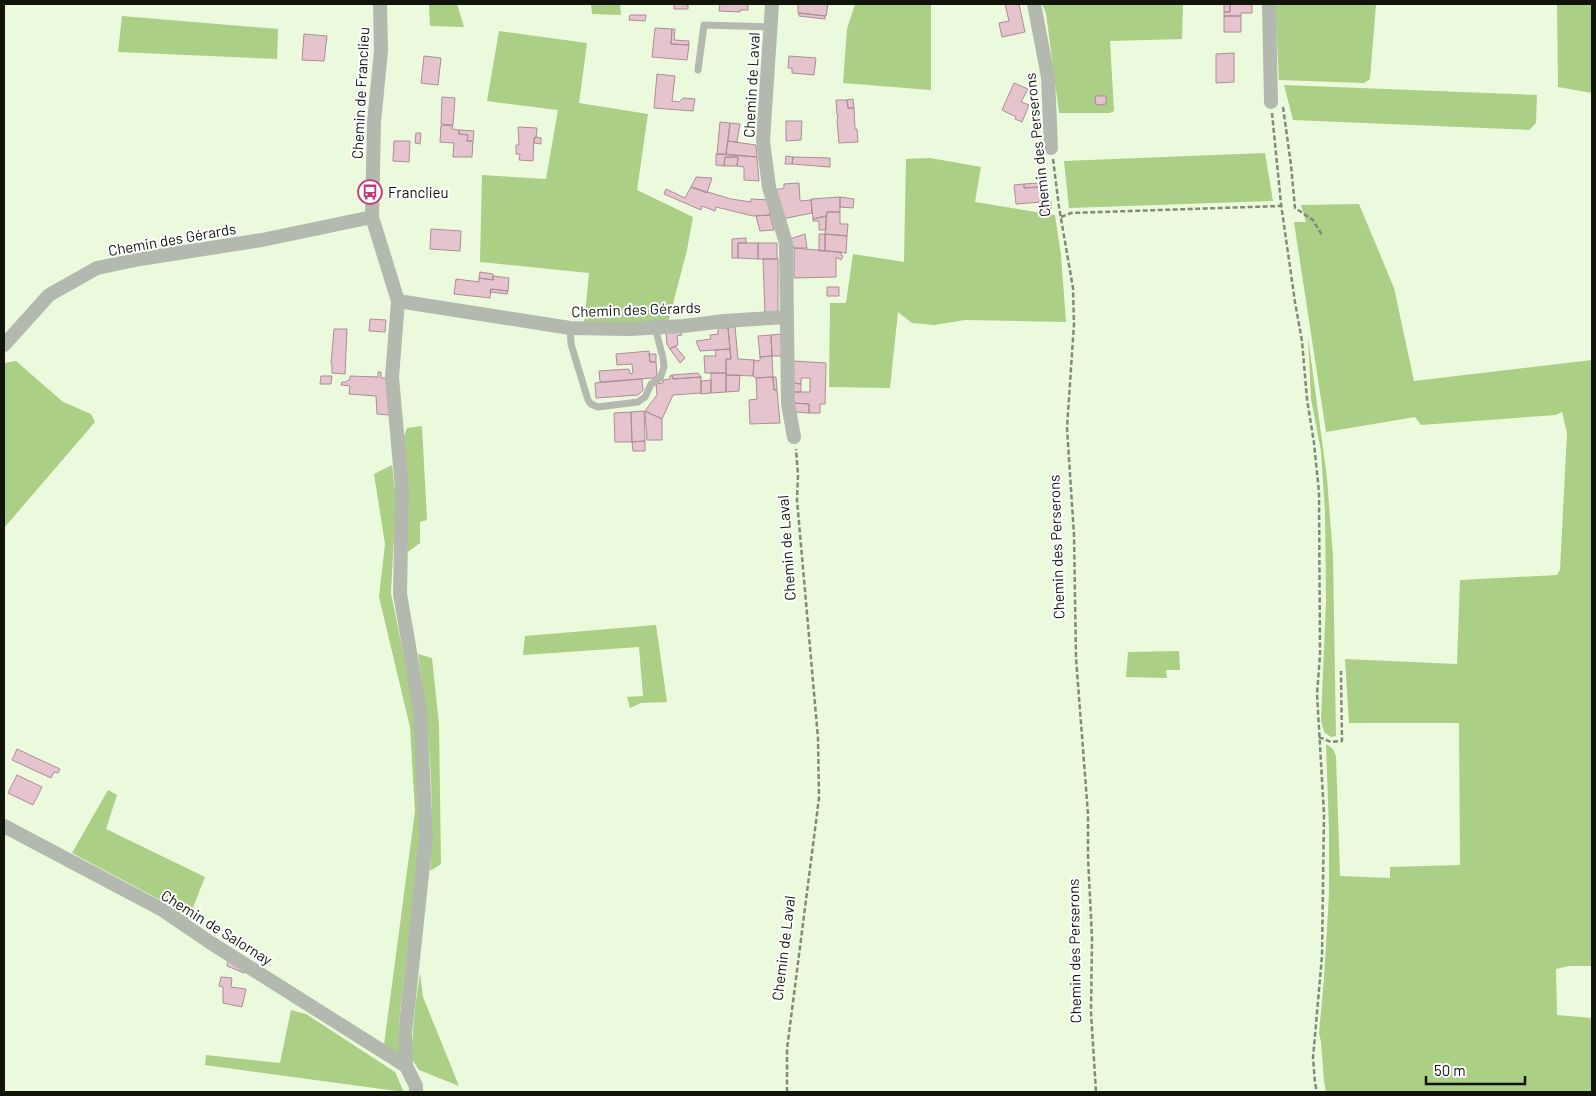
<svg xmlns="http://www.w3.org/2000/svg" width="1596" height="1096" font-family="Barlow,sans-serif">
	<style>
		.green { fill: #abcf84 }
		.building { fill: #e5c4ce; stroke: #ac8d97 }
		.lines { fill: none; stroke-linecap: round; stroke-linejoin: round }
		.path { stroke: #818a78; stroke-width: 2.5; stroke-dasharray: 5 2.5; stroke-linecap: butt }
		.service { stroke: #b3b9ae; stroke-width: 7 }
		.minor { stroke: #b3b9ae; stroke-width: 14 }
		.labels { text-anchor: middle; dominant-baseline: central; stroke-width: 4; stroke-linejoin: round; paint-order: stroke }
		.street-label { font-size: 15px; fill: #10140b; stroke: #fff }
		.poi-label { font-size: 15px; fill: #10140b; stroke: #fff; text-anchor: start }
	</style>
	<rect width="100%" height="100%" fill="#ebf9dd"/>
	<!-- green -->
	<path class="green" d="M429,4H457L464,27L430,26Z
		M591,4H620L621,15L592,14Z
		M855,4H931V90L843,83L847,29Z
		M1042,4H1183L1182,39L1110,41L1114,111L1110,113H1059L1046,13Z
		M1275,4H1376L1370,79L1364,83L1279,80Z
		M1557,4H1592V93L1558,87Z
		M122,16L278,29L277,59L118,52Z
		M499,31L587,43L579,103L648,114L637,190L693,217L687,250L668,323H584L589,273L480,262L482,175L546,179L558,110L487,101Z
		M1284,85L1537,95L1536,123L1529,130L1293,120Z
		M1265,153L1273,201L1069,208L1064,161Z
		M930,158L981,167L975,202L1055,215L1061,255L1066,322L965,320L934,325L912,323L898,312L890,388L829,387L830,303H846L853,254L904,262L906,159Z
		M1359,204L1394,288L1414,381L1592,360V966H1569L1556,969L1557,1015L1592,1018V1092H1326L1324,1081L1321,1042L1319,1033L1324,979L1329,894V829L1326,744L1333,749L1336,756L1340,876L1390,878V867L1460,865L1459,723H1349L1345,659L1457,664L1460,580L1557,575L1560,570L1567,433L1562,412L1556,415L1421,425L1415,417L1326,432L1294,222H1306L1301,205Z
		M1308,337L1327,478L1333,557L1336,736L1331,737L1324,732L1321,720L1326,601L1325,512L1321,451L1311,399Z
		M16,361L63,402L91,414L95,422L4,528V363Z
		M422,426L427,520L420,522V543L408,552L403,439L407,428Z
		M392,465L396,499L391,593L415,712L420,840L400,1012L398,1037L401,1056L384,1045L415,811L410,727L379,597L385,544L374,474Z
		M656,625L667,702L641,703L630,708L627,697L643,696L639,647L523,655L525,636Z
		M1179,651L1180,670H1166L1167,678L1126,677L1128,652Z
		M418,654L432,658L439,724L441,864L430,871C435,799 429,725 418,654Z
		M108,790L117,795L106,829L205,877L188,920L162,901L72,853Z
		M420,973L423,997L459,1086L419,1070L411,1058L415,1007Z
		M291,1010L306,1014L395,1072L404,1092L205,1065L206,1055L280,1063Z"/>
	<!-- building -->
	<path class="building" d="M674,4L688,5V9H674Z
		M720,4H748V10H740V12L719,11Z
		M798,4H828L826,16L798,13Z
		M1005,4H1019L1025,32L1002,37L999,23L1009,21Z
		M1224,4H1230V12H1224Z
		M1230,4H1252V13H1241V16H1224V12H1230Z
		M799,13L825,16V19L799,16Z
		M630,15H646L645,21L629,20Z
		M1224,16H1241V32H1224Z
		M655,28L672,29L671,44L689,45L687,60L652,57Z
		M672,29H675L674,40L689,41V45L671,44Z
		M304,34L327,36L324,61L302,60Z
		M1234,53V82L1216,83V54Z
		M424,56L441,58L438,85L421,83Z
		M789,56L816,58L814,75L792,73V68H788Z
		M657,74L675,76L672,101L679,102L683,98L695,99L693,111L654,108Z
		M1014,83L1028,89L1021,102L1029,105L1022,122L1015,119L1016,117L1002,110Z
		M1095,96H1106V104L1096,105Z
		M442,97L455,98L453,125L441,124Z
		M853,99L854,108H848L847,100Z
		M836,100H847L848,108H854L855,129H857L858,142L839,143L837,121L838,115H837Z
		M750,117H756L755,125H749Z
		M786,121H802L801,140L786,141Z
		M720,122L730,123L726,154H717Z
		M730,123L740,124L737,142L728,141Z
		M441,125L453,126L452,129L459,130V134L468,135L467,141H473L472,157H453L454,143L440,142Z
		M518,127L537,128L536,138H534L533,161L519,160L520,154H516V145H519Z
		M459,130L474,131L473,141H467L468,135L459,134Z
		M416,133H421L420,144L415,143Z
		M536,137L541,138V144L534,143V138Z
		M394,141H410L409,162L393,161Z
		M728,141L756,145L757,157L726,154Z
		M716,154L757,157L759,181L744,180V167L737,166L738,157H725L724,166L716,165Z
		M786,156L793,157L792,164H785Z
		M725,157H738L737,166H724Z
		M793,157L830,158V167L792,164Z
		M696,177L712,178L707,193L691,187Z
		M799,183L800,201L811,200L812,213L782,219L775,190L784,188V184Z
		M1039,183V187L1024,188V184Z
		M1024,184V188L1039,187L1041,202L1016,204L1014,185Z
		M691,187L731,199L751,202V199L769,200L770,215L753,216L716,207L715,211L702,206L701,210L664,194L666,189L685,198Z
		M840,197V212H827L826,216L813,219L811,199Z
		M840,197L854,199L853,208L840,207Z
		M1044,201H1051V213H1044Z
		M827,212H840V224H848L847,236L825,234Z
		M770,215L774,230L760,231L756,216Z
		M826,216V230H819V221H813V219Z
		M431,229L461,231L460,251L430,249Z
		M805,234L807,248H794L790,239Z
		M819,234H825V251H819Z
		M825,234L847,236L846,253L825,251Z
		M746,238V243H738V258H732V239Z
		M738,243H758V259L738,258Z
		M758,243H777V259H758Z
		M794,248L841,252V255L843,256L841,260L836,257V277L794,278Z
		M763,259H778V311L765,315Z
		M480,272L493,274V280L479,278Z
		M493,276L509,278L508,291L491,289L490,298L454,294L456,279L479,282V278L493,280Z
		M827,287H839V296H827Z
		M491,289L508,291L507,294L490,292Z
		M370,319L386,320L385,332L369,331Z
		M735,327L738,359L754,360L753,376L726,375V359H731L728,328Z
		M718,328H728L730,349L700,351L696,341L711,339L710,335L718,334Z
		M334,329H347L345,374L332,373V364H331Z
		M679,330L682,335L677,336L678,345L670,349L667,344L666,332Z
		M781,334L783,356H772L771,335Z
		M771,335L772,356L760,357L758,336Z
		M675,346L685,358L680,363L670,349Z
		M730,349L731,359H726V373H705L704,356H716L715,350Z
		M649,351L650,362H656L657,375L653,378L600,382L599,371L629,369L630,374L633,373L632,364L617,365L616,354Z
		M649,354H656V362H650Z
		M772,356L773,377L756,378L753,376L754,360L760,361V357Z
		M793,361L826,363L825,404H820V413H809V404L792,403L793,392H810V378H801V384L793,383Z
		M378,372H381V378H386L389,415L377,414L376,396L349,394L350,386L341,385L342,382H346L348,380H350V376L378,377Z
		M698,373L701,377L673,379L672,375Z
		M711,373H726V392L711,393Z
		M672,375L673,379L701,377V393L673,395L662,419L645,411L657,395L656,384L663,383V380L670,379V376Z
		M726,375H740L739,391L726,392Z
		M321,376H332L331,384H320Z
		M773,377H776L777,390H774Z
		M773,377L774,390H777L780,423L750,424L749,400L757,399L756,378Z
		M642,379L643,390L638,395L596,398L595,383Z
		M711,380V393L701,394V381Z
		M793,383L801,384V392H793Z
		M792,403L809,404V413L795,412Z
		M644,411L645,441L632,442L631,412Z
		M645,411L662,419V440H647Z
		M631,412L632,442H615L614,413Z
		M645,441V451H633L632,442Z
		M17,749L60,769L58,773L54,772L51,778L12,760Z
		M17,775L42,787L33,805L8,793Z
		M228,958L246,969L244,973L227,966Z
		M221,977L232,978L231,987L246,989L242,1007L223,1003V987L219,986Z"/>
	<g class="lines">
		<!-- path -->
		<path class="path" d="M1283,107L1291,165L1295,208L1313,220L1322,235
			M1272,113L1281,204L1295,302L1302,341L1307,399L1314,443L1319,492L1320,655L1317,694L1324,814L1322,956L1313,1058L1315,1083L1317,1092
			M1053,159L1059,207L1073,288L1074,324L1067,428L1074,535L1076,658L1088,814V857L1092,938L1091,1012L1096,1092
			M1061,217L1071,213L1281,206
			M1319,737L1331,742L1342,741L1341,671
			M787,1092V1049L819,798L818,738L797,500L798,475L796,449"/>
		<!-- service -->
		<path class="service" d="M698,70L704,25L770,27
			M570,328L571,344L588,400L591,404L598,407L638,402L645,397L651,384L660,378L664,367L663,358L655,327"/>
		<!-- minor -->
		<path class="minor" d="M380,4L381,51L374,122L372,217L398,301L392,377L402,489L400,594L420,710L426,837L405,1034L406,1066L416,1086V1092
			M772,4L763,141L769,187L786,243L788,404L794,437
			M1034,4L1048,77L1051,148
			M1269,4L1271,102
			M398,301L570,328L630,329L684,326L724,321L786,317
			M4,345L49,295L97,268L140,259L262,240L372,217
			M4,826L161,909L211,943L406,1066"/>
	</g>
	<!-- icons -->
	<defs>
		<g id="bus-ring" transform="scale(1.25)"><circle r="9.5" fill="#fff" stroke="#c13875" stroke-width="1.5"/><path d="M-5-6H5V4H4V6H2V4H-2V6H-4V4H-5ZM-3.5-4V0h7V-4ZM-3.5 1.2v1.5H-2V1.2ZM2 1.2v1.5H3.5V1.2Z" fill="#c13875"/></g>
	</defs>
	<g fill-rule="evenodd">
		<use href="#bus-ring" x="370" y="192"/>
	</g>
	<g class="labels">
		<!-- street labels -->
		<g class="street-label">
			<text transform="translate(751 85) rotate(-87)">Chemin de Laval</text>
			<text transform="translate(360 93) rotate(-87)">Chemin de Franclieu</text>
			<text transform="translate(1037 145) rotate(-96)">Chemin des Perserons</text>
			<text transform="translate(172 239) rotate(-10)">Chemin des Gérards</text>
			<text transform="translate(636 309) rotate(-2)">Chemin des Gérards</text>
			<text transform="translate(1056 547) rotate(-92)">Chemin des Perserons</text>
			<text transform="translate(786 548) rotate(-94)">Chemin de Laval</text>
			<text transform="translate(217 927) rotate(32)">Chemin de Salornay</text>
			<text transform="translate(783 948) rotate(-83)">Chemin de Laval</text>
			<text transform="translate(1074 951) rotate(-91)">Chemin des Perserons</text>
		</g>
		<!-- poi labels -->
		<g class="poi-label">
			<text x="388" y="192">Franclieu</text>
		</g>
	</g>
	<!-- border -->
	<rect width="1596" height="1096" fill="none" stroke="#10140b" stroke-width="10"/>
	<!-- scale -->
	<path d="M1426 1076v8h99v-8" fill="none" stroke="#10140b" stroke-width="2.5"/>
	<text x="1434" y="1076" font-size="15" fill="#10140b" stroke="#ffffff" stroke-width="4" paint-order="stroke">50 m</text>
</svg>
